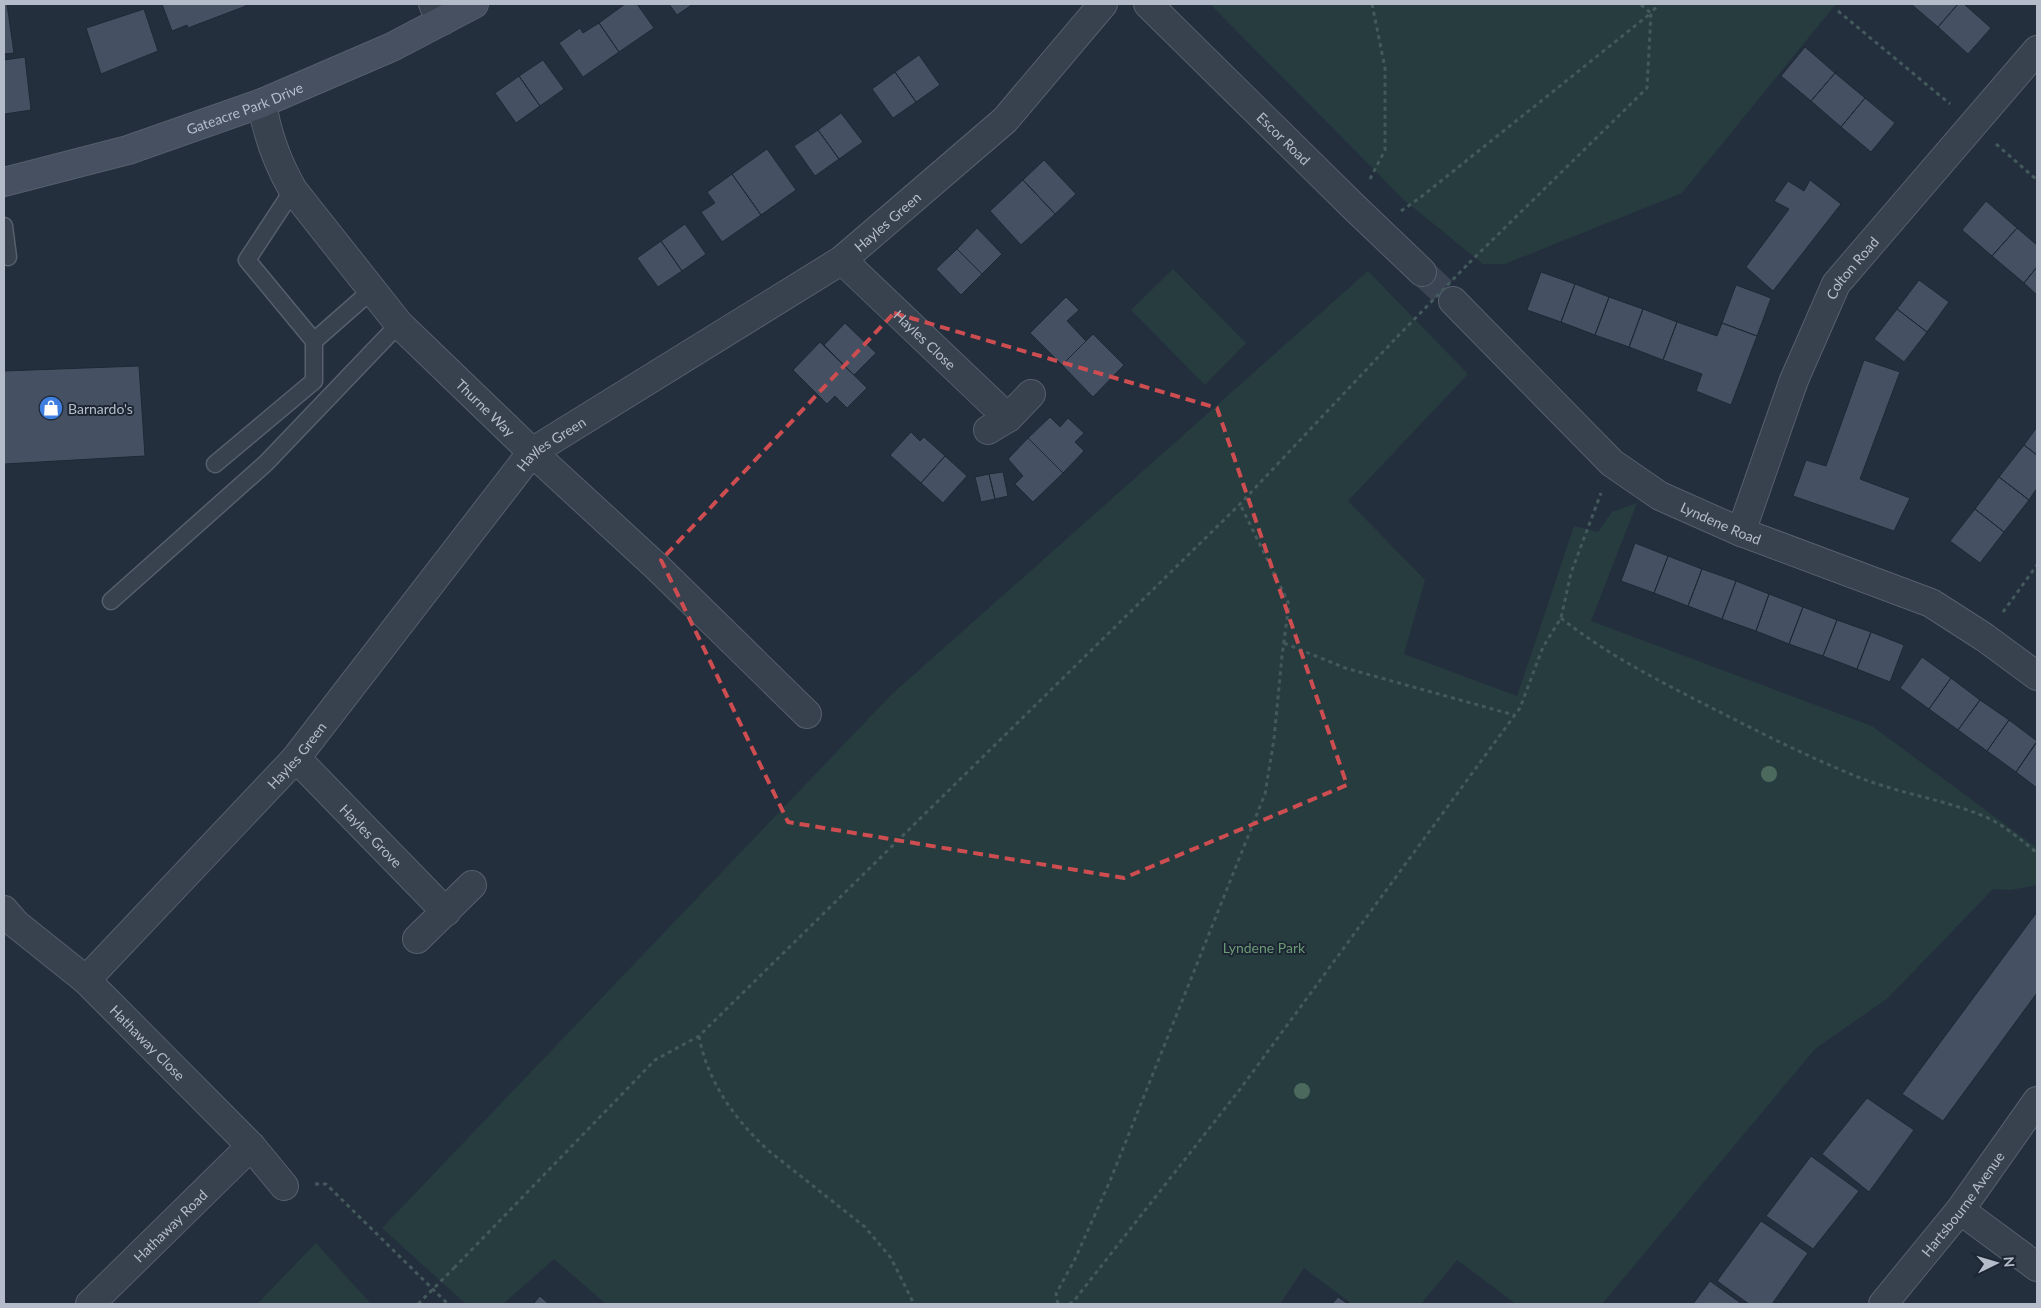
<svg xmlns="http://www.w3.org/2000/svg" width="2041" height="1308" font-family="Lato,sans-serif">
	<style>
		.green { fill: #263c3f }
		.building { fill: #455162; stroke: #1f2835 }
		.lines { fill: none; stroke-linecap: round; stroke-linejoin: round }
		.street-tunnel { stroke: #3a4453; stroke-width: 28; stroke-dasharray: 28 14; stroke-linecap: butt }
		.lane-casing { stroke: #565f6c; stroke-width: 19 }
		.street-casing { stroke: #565f6c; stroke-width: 30 }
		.secondary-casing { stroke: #565f6c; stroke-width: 30 }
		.path { stroke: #44595c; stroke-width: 3; stroke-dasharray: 4 4; stroke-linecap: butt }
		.lane { stroke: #38414e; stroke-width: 16 }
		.street { stroke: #38414e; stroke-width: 28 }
		.secondary { stroke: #465061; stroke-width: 28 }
		.path-bridge { stroke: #44595c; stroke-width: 3; stroke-dasharray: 4 4; stroke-linecap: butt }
		.tree { fill: #4b6a5d }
		.marked { fill: none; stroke: #ce4d50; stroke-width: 4; stroke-dasharray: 10 6; stroke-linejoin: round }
		.labels { text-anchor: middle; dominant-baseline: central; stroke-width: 4; stroke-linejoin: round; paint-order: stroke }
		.street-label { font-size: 14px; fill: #b4bcc9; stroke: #1d2633 }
		.poi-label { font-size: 14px; fill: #b4bcc9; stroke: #1d2633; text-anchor: start }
		.park-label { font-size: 14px; fill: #6b9a76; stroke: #1d2633 }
	</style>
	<rect width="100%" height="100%" fill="#242f3e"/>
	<!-- green -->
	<path class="green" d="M1210,4H1836L1682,193L1505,264H1483L1404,200Z
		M1173,269L1246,343L1205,385L1131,310Z
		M1368,271L1468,374L1348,501L1425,580L1404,654L1517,696L1574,526L1598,532L1612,512L1637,503L1591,621L1872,726L2037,848V885L2011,890L1993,889L1888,998L1815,1049L1602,1304H1516L1457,1260L1421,1304H1352L1304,1268L1280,1304H606L554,1259L503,1304H466L382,1228L891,695Z
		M316,1243L371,1304H257Z"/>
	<!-- building -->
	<path class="building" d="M4,4H7L14,53L4,54Z
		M162,4H245L246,6L188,28L187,25L172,31Z
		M625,4H637L654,28L619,52L599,23Z
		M669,4H693L677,15Z
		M1911,4H1958L1938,27Z
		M1958,4H1964L1991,28L1968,54L1938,27Z
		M144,9L158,51L101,74L86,28Z
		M599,23L619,52L583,77L559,43L580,28L583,33Z
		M1805,47L1835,73L1811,101L1781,76Z
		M919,55L940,85L916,102L895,72Z
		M25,57L31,110L5,114L4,122V60Z
		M543,60L564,89L540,106L519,76Z
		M895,72L916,102L893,118L872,89Z
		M1835,73L1865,98L1841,127L1811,101Z
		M519,76L540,106L516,123L495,93Z
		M1865,98L1895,123L1871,152L1841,127Z
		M841,113L863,142L839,159L818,130Z
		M818,130L839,159L815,176L794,146Z
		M767,149L796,190L761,215L732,174Z
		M1044,160L1076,194L1055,214L1023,180Z
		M732,174L761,215L722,242L701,212L715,203L707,192Z
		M1023,180L1055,214L1021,245L990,211Z
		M1810,180L1841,204L1773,291L1746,267L1789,209L1774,201L1788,181L1804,191Z
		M1986,201L2017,228L1992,256L1962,230Z
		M685,224L706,254L682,271L661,241Z
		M977,228L1002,254L982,274L957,249Z
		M2017,228L2037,245V267L2024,283L1992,256Z
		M661,241L682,271L658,287L637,258Z
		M957,249L982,274L961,295L936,269Z
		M2037,267V295L2024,283Z
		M1541,272L1575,284L1561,322L1527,310Z
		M1919,280L1949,302L1927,332L1897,309Z
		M1575,284L1609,297L1595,335L1561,322Z
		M1736,285L1771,298L1757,336L1722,323Z
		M1066,297L1079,310L1067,321L1086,341L1062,365L1030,333Z
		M1609,297L1643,309L1629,347L1595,335Z
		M1643,309L1677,322L1663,360L1629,347Z
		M1897,309L1927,332L1904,362L1874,339Z
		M1677,322L1717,336L1722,323L1757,336L1731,405L1696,391L1702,374L1663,360Z
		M845,323L876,353L854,375L824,345Z
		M1093,334L1124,365L1093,397L1062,365Z
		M820,342L867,388L847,408L835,396L827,404L793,370Z
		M1864,360L1900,372L1860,479L1910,498L1894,531L1793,496L1806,460L1826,466Z
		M139,366L145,456L4,464V371Z
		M1050,417L1060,427L1068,418L1084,433L1075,442L1084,451L1063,473L1028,438Z
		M2037,427V455L2024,445Z
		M911,432L920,441L924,437L945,456L921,483L890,455Z
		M1028,438L1063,473L1033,502L1015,484L1023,476L1008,459Z
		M2024,445L2037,455V488L2029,500L1999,477Z
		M945,456L967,476L943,503L921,483Z
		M1003,472L1008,496L995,499L989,474Z
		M989,474L995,499L981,502L975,477Z
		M1999,477L2029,500L2004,532L1975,509Z
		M1975,509L2004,532L1980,563L1950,541Z
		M1635,543L1668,556L1654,593L1621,581Z
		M1668,556L1702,569L1688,606L1654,593Z
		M1702,569L1736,581L1722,619L1688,606Z
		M1736,581L1769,594L1756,631L1722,619Z
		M1769,594L1803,607L1789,644L1756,631Z
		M1803,607L1837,620L1823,656L1789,644Z
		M1837,620L1871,632L1857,669L1823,656Z
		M1871,632L1904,645L1890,682L1857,669Z
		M1922,657L1951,678L1929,709L1900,688Z
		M1951,678L1980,700L1958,730L1929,709Z
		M1980,700L2009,720L1987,751L1958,730Z
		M2009,720L2037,741L2016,772L1987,751Z
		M2037,742V788L2016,772Z
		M2037,912V993L1943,1121L1902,1094Z
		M1867,1098L1914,1130L1869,1192L1822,1154Z
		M1811,1156L1859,1191L1813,1249L1766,1216Z
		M1761,1221L1808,1253L1772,1304H1749L1717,1281Z
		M1710,1281L1742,1304H1693Z
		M540,1296L549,1304H533Z
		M1338,1297L1348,1304H1332Z"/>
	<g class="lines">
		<!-- street-tunnel -->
		<path class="street-tunnel" d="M1422,272L1453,301"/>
		<!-- lane casing -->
		<g class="lane-casing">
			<path id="lane" d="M293,190L247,260L314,341L372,290
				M4,226L8,257
				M215,464L314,381V341
				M111,601L266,463L399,324"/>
		</g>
		<!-- street casing -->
		<g class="street-casing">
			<g id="street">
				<path d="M433,4L442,21"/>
				<path id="s1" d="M1148,4L1355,208L1422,272"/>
				<path id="s2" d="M262,103C267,135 277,162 293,190L399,324L532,452L657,567L807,714"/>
				<path id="s3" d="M842,260L1008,418"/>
				<path id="s4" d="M1453,301L1612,463L1660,496L1741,532L1931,603L1984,637L2037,676"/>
				<path d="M988,430L1008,418L1031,394"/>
				<path id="s5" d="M1741,532L1794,380L1836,284L2037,50"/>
				<path id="s6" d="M296,758L446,912"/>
				<path id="s7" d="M4,910L16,924L86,980L251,1146L284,1186"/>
				<path d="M417,939L472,885"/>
				<path id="s8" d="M86,980L296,758L532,452L842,260L1005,120L1103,4"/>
				<path d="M1960,1210L2037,1267"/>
				<path id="s9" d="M90,1304L251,1146"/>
				<path id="s10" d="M1883,1304L1960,1210L2037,1101"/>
			</g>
		</g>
		<!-- secondary casing -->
		<g class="secondary-casing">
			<g id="secondary">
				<path id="s11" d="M4,182L128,150L262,103L392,47L474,4"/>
			</g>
		</g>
		<!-- path -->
		<path class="path" d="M1838,11L1950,104
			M1996,144L2037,180
			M1370,179L1385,150V68L1372,4
			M1401,211L1421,197L1651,13L1640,4
			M1469,263L1647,88L1651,13L1659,4
			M2003,612L2037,565
			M1561,618C1606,654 1659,681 1710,707C1759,732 1808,757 1858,777C1898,793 1941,799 1981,815C2002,823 2020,839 2037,853
			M1284,643L1345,668L1514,715
			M699,1036C707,1081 735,1120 769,1151L865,1227L891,1258L914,1304
			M315,1184H326L448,1304
			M454,1268L655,1060L699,1036L1240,504L1397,337
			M1058,1304L1056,1294L1075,1259L1110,1181L1265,794L1274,739L1282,656L1289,604L1240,504
			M1069,1304L1073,1302L1241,1088L1520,708L1543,647L1561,618L1571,573L1601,493"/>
		<!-- lane -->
		<use href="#lane" class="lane"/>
		<!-- street -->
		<use href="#street" class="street"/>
		<!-- secondary -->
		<use href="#secondary" class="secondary"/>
		<!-- path-bridge -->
		<path class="path-bridge" d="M1397,337L1469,263
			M418,1304L454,1268"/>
	</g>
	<!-- trees -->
	<g class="tree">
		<circle cx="1769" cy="774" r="8"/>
		<circle cx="1302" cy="1091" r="8"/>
	</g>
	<!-- marked area -->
	<path class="marked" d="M894,313L1217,408L1347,785L1124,878L788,822L661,560Z"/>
	<!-- icons -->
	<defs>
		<g id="shop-disc" transform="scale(1.25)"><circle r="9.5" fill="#3f7fe0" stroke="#1d2633"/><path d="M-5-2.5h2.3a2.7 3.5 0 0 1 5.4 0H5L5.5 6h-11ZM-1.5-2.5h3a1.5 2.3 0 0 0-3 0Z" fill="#fff"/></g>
	</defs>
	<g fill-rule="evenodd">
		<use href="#shop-disc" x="51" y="408"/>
	</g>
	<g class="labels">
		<!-- street labels -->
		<g class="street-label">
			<text stroke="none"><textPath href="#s11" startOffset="252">Gateacre Park Drive</textPath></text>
			<text stroke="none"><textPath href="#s1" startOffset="191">Escor Road</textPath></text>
			<text stroke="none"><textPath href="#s8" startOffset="1116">Hayles Green</textPath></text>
			<text stroke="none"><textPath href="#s5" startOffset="288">Colton Road</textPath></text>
			<text stroke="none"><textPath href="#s3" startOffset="115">Hayles Close</textPath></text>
			<text stroke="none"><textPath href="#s2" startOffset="384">Thurne Way</textPath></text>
			<text stroke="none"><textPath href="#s8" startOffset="712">Hayles Green</textPath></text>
			<text stroke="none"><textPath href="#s4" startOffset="352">Lyndene Road</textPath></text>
			<text stroke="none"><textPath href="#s8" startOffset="308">Hayles Green</textPath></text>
			<text stroke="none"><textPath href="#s6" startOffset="108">Hayles Grove</textPath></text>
			<text stroke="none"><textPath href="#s7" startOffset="196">Hathaway Close</textPath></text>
			<text stroke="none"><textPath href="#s10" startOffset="128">Hartsbourne Avenue</textPath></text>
			<text stroke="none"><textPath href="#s9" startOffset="112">Hathaway Road</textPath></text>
		</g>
		<!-- poi labels -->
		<g class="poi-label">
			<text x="68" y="408">Barnardo's</text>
		</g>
		<!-- park labels -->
		<g class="park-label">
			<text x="1264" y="947">Lyndene Park</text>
		</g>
	</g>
	<!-- border -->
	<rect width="2041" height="1308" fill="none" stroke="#b4bcc9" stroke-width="10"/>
	<!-- north arrow -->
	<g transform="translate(1996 1263) rotate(85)" stroke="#1d2633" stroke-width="4" paint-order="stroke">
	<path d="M0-4L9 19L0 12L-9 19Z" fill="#b4bcc9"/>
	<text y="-8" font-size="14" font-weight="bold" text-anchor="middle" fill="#b4bcc9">N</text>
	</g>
</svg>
